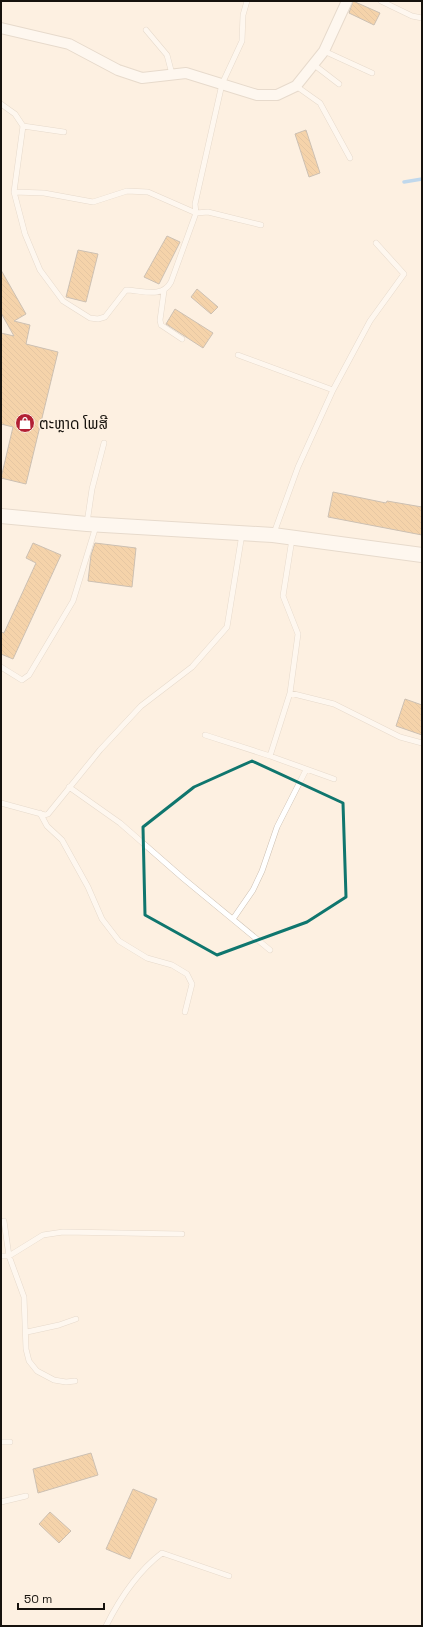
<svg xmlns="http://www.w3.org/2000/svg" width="423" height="1627" font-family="'Space Grotesk','Noto Sans Lao',sans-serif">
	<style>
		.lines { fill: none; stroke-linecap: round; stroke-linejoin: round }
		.stream { stroke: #77baf9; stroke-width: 3.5 }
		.building { fill: url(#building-back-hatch); stroke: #918578 }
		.lane-casing { stroke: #ccbfb1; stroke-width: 6 }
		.street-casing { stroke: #ccbfb1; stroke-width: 12 }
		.secondary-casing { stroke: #ccbfb1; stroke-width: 16 }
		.lane { stroke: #fff; stroke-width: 5 }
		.street { stroke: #fff; stroke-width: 10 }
		.secondary { stroke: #fff; stroke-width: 14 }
		.marked { fill: none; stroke: #0f766e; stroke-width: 3; stroke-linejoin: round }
		.labels { text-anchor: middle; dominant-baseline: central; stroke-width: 3; stroke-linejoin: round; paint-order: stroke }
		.poi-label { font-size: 15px; fill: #16120d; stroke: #fdf0e1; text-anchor: start }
	</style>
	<defs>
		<pattern id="building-back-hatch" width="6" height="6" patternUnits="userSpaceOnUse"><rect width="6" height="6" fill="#ebb067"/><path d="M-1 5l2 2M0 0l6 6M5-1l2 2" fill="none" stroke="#c99658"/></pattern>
	</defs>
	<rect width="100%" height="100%" fill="#fdf0e1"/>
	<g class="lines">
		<!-- stream -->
		<path class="stream" d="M404,182L422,179"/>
	</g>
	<!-- building -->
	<path class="building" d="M353,1L380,13L374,25L349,13Z
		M306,130L320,173L309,177L295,134Z
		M167,236L180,242L159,284L144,277Z
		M78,250L98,254L86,302L66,297Z
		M1,270L26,314L14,321L30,325L26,344L58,352L26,484L1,478L13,427L1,424V333L14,336L1,313Z
		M197,289L218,307L211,314L191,297Z
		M175,309L213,333L203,348L166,324Z
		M333,492L386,503L387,501L422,507V535L328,517Z
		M33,543L61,555L13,659L1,654V632L4,633L36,563L26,558Z
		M95,543L136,548L132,587L88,581L91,555Z
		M405,699L422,705V735L396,726Z
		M91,1453L98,1475L38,1493L33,1469Z
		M133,1489L157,1499L130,1559L106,1549Z
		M50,1512L71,1531L59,1543L39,1524Z"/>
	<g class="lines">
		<!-- lane casing -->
		<g class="lane-casing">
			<path id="lane" d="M381,1L412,16L422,18
				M146,30L167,55L172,74
				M324,51L372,73
				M313,64L339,84
				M296,86L320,103L350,158
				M1,104L15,114L23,126L14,192L25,234L40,270L63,301L90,318L98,319L105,317L126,290C141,290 162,299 171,282L196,213L195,204L222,84L242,41L243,15L247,1
				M23,126L64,132
				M14,192L44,193L93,202L127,191L148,192L196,213L208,212L261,225
				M164,291L160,320L161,325L182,339
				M238,355L333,390
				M87,523L92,489L104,443
				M274,533L298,467L333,390L370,321L404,274L376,243
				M292,539L283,596L298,634L290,693L270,756L334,779
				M1,667L22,680L29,675L73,601L96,526
				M290,693L334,704L400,737L422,743
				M205,735L270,756
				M69,787L120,823L184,879L270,950
				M1,803L45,815L48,814L100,750L141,706L192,667L227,627L242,534
				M40,813L47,826L62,840L88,887L102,919L119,941L147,958L172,965L187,974L192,984L185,1012
				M233,919L253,890L262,871L277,827L306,770
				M4,1221L9,1256L24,1297L26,1349L29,1361L37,1371L54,1380L66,1382L75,1381
				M1,1256H9L43,1235L63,1232L182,1234
				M27,1332L59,1325L76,1319
				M1,1442H10
				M1,1502L26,1496
				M106,1626C120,1598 137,1572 162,1553L229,1576"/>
		</g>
		<!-- street casing -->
		<g class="street-casing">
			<path id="street" d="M1,28L69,44L118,70L142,78L186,73L257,95H277L296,86L324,51L347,1"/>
		</g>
		<!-- secondary casing -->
		<g class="secondary-casing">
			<path id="secondary" d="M1,516L87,524L273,535L422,555"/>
		</g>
		<!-- lane -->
		<use href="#lane" class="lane"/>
		<!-- street -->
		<use href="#street" class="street"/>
		<!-- secondary -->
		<use href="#secondary" class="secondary"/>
	</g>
	<!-- marked area -->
	<path d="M0 0H423V1627H0ZM252,761L343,803L346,897L307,922L217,955L145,915L143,827L194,787Z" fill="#fdf0e1" fill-opacity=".55" fill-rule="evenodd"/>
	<path class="marked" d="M252,761L343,803L346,897L307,922L217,955L145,915L143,827L194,787Z"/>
	<!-- icons -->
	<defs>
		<g id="shop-disc" transform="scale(1)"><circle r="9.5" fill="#b21f33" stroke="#fdf0e1"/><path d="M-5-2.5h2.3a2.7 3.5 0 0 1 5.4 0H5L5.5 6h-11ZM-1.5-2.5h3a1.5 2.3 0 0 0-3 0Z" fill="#fff"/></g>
	</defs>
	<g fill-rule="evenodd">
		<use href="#shop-disc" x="25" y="423"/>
	</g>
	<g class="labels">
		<!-- poi labels -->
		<g class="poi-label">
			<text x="39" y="423">ຕະຫຼາດ ໂພສີ</text>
		</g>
	</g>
	<!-- border -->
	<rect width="423" height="1627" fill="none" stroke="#16120d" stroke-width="4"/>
	<!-- scale -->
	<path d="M18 1603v6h86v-6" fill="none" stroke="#16120d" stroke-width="2"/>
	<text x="24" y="1603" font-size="12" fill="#16120d" stroke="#fdf0e1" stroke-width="3" paint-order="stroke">50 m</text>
</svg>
